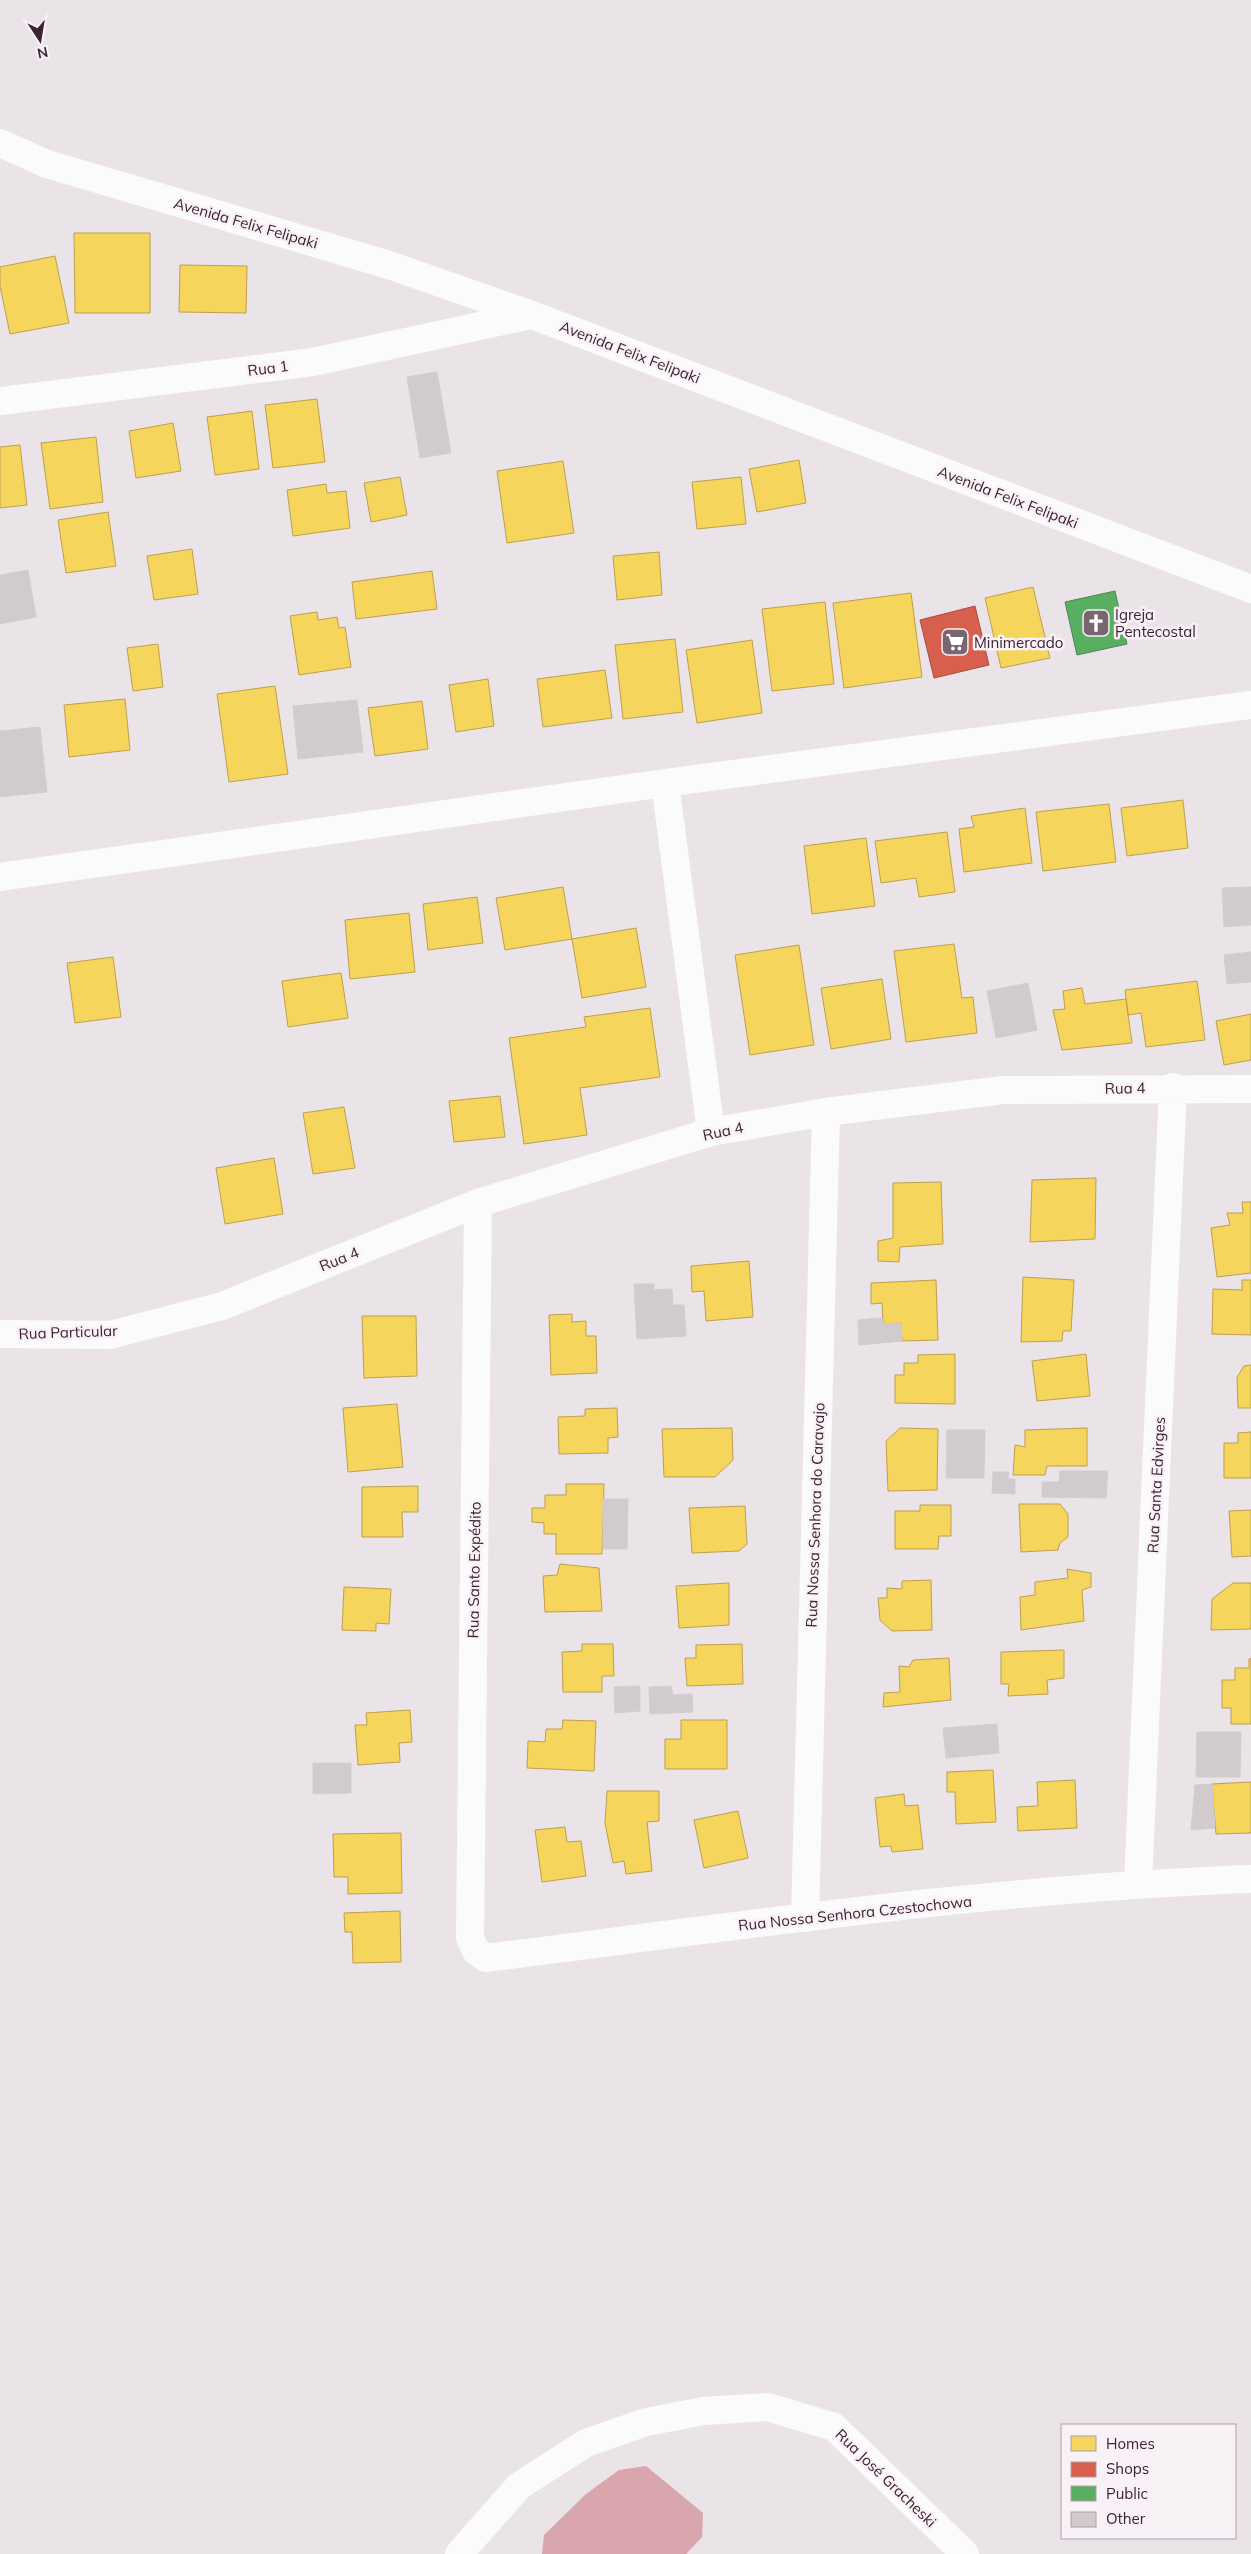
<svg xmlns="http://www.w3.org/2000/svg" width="1251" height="2554" font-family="Mulish,sans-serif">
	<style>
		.water { fill: #d8a6ac }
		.homes { fill: #f6d55c; stroke: #be9f4f }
		.shops { fill: #d6604d; stroke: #a84d45 }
		.public { fill: #5aae61; stroke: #518453 }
		.building { fill: #d1cbce; stroke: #d2cdd1 }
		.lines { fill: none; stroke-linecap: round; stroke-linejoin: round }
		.minor { stroke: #fcfbfc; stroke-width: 28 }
		.labels { text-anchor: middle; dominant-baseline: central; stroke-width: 5; stroke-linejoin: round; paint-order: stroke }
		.street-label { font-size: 15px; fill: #3d2231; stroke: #f8f2f7 }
		.poi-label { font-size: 15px; fill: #3d2231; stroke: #f8f2f7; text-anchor: start }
	</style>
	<rect width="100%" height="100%" fill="#eae4e8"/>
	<!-- water -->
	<path class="water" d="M646,2466L703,2513L702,2537L686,2554H542L544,2535L586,2494L619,2470Z"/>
	<!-- homes -->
	<path class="homes" d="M74,233H150V313H75Z
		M55,256L69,323L10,334L0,286V267Z
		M180,265L247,266L246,313L179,312Z
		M317,399L325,462L273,468L265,405Z
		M252,411L259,469L215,475L207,417Z
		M173,423L181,471L136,478L129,431Z
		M96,437L103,502L50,509L41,443Z
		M20,445L27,505L0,508V447Z
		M799,460L806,503L757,512L749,469Z
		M563,461L574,533L507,543L497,471Z
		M400,477L407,515L371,522L364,483Z
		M741,477L746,524L697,529L692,482Z
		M326,484L327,493L346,491L350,528L293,536L287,490Z
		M108,512L116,566L66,573L58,520Z
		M192,549L198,594L154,600L147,556Z
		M659,552L662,595L617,600L613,556Z
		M432,571L437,609L356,619L352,582Z
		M1033,587L1050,658L1001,668L985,598Z
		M911,593L922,677L844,688L833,603Z
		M825,602L834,684L772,691L762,609Z
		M317,612L318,620L337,617L339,628L345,627L351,667L299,675L290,616Z
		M675,639L683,712L623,719L615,645Z
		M752,640L762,713L697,723L686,650Z
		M158,644L163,687L133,691L127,648Z
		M605,670L612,718L543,727L537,679Z
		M488,679L494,726L456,732L449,685Z
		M275,686L288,774L229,782L217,694Z
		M125,699L130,750L69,757L64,705Z
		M422,701L428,749L375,756L368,708Z
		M1183,800L1188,848L1127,856L1121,808Z
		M1109,804L1116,862L1043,871L1036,812Z
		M1025,808L1032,863L964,872L959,829L974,827L971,816Z
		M947,832L955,892L919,897L916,878L881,883L875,841Z
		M866,838L875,906L812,914L804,846Z
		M563,887L572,939L505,950L496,898Z
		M477,897L483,943L428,950L423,904Z
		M409,913L415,972L350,979L345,920Z
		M636,928L646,987L582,998L572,939Z
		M954,944L962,998L973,997L977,1033L906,1042L894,951Z
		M799,945L814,1045L750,1055L735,955Z
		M113,957L121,1017L75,1023L67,963Z
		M341,973L348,1018L288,1027L282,981Z
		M882,979L891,1039L831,1049L821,988Z
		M1197,981L1205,1040L1146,1047L1141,1013L1128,1015L1125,990Z
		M1082,988L1085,1004L1126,999L1132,1043L1062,1050L1053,1010L1065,1009L1063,991Z
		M650,1008L660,1077L580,1088L587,1135L524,1144L509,1038L586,1027L584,1017Z
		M1251,1014V1060L1224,1065L1216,1021Z
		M500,1096L505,1137L454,1142L449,1101Z
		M344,1107L355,1168L313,1174L303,1113Z
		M274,1158L283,1214L225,1224L216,1168Z
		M1096,1178L1095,1239L1030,1242L1032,1180Z
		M941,1182L943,1244L900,1247L899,1262L878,1261V1241L893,1238V1183Z
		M1242,1202H1251V1273L1217,1277L1211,1228L1230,1225L1227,1213H1243Z
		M749,1261L753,1317L706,1321L704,1291L692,1292L691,1266Z
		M1023,1277L1074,1280L1071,1331H1063L1062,1341L1021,1342Z
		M936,1280L938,1340L902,1341L901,1323L883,1324L882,1303L871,1304V1283Z
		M1242,1280H1251V1335L1212,1334L1213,1289L1242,1290Z
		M572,1314V1322L586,1321V1336H596L597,1373L551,1375L549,1315Z
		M362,1316H416L417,1376L364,1378Z
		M955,1354V1404L895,1403V1375H904V1363H918V1355Z
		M1086,1354L1090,1396L1037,1401L1032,1361Z
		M1251,1365V1408H1238L1237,1377L1244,1366Z
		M397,1404L403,1467L348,1472L343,1408Z
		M617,1408L618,1437L608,1438V1453L559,1454L558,1417L585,1416V1409Z
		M732,1428L733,1460L715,1477H664L662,1429Z
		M900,1428L938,1429L937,1490L888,1491L886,1441Z
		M1087,1428V1466H1047L1045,1475H1013L1015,1445L1025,1447V1430Z
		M1251,1432V1478H1224V1443H1238V1433Z
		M566,1484H604L602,1554H556V1534H544V1523L532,1522V1508H545V1495H566Z
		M418,1486V1512H402L403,1537H362V1487Z
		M1019,1504H1060L1068,1514V1537L1060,1543L1058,1550L1021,1552Z
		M920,1505H951V1536H939L938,1549H895V1511H920Z
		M745,1506L747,1544L739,1551L692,1553L689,1508Z
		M1251,1510V1556L1232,1557L1229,1511Z
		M560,1564L599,1568L602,1611L545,1612L543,1576L557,1575Z
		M1067,1569L1091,1573V1587L1082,1590L1084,1621L1021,1630L1020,1597L1035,1595V1582L1068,1578Z
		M931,1580L932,1630L892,1631L880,1620L878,1598H887V1588L902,1589V1581Z
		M729,1583V1625L679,1628L676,1586Z
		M1233,1583H1251V1629L1211,1630L1212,1599Z
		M344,1587L391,1589L389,1624L376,1623V1631L342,1630Z
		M582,1644H613L614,1676H602V1692H563L562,1652L582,1651Z
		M742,1644L743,1684L687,1686L685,1658H696V1645Z
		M1064,1650V1678L1047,1680L1048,1694L1008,1696L1009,1684H1001V1652Z
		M949,1658L951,1700L883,1707L884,1693L900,1692L899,1666L909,1667L913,1660Z
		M1251,1658V1724H1231V1708H1222V1680H1235V1668H1249V1659Z
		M410,1710L412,1742L399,1743L400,1762L358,1765L355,1725H367L366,1713Z
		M563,1720L596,1721L594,1771L527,1768L528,1741L545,1742L546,1729H562Z
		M681,1720H727V1769H665V1739H681Z
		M993,1770L996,1822L956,1824L955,1792H947V1772Z
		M1075,1780L1077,1828L1018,1831L1017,1807L1038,1806L1037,1782Z
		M1251,1782V1833L1216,1834L1212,1784Z
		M607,1791H659V1821L647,1822L652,1871L626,1874L624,1861L613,1863L605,1823Z
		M904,1794L905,1806L918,1805L923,1849L892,1852L891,1846L880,1847L875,1798Z
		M738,1811L748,1858L704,1868L694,1820Z
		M565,1827L567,1842L581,1841L586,1876L542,1882L535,1830Z
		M401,1833L402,1893L348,1894V1877H334L333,1834Z
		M400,1911L401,1962L353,1963L352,1932H345L344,1913Z"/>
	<!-- shops -->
	<path class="shops" d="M975,606L989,665L934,678L920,620Z"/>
	<!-- public -->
	<path class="public" d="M1115,591L1127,644L1077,655L1065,602Z"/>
	<!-- building -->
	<path class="building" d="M437,372L451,453L420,458L407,377Z
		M28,570L36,617L0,624V575Z
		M357,700L363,752L298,759L293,706Z
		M40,727L47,792L0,797V731Z
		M1251,887V925L1224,927L1222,888Z
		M1251,952V982L1227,984L1224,955Z
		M1028,983L1037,1030L996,1038L987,991Z
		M634,1284H654V1290L672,1289L673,1305H684L686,1336L637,1339Z
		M882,1318L883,1324L901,1323L902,1341L859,1345L858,1320Z
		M947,1430H985L984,1478H946Z
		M1060,1471H1108L1106,1498L1042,1497V1482H1059Z
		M993,1472H1009L1008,1479H1015V1494L992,1493Z
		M603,1499H628L627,1549H603Z
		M640,1686V1711L615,1713L614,1687Z
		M671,1686L673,1695L692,1694L693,1712L650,1714L649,1687Z
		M997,1724L999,1753L946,1758L943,1728Z
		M1197,1732H1241L1240,1777H1196Z
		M313,1763H351V1793L313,1794Z
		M1212,1784L1215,1828L1191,1830L1195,1785Z"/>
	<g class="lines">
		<!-- minor -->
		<path class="minor" d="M0,143L47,164L389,265L532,315L1251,589
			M0,401L313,362L531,315
			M665,783L711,1132
			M0,877L665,783L1251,705
			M478,1203L470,1938L476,1951L486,1958C740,1926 995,1888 1251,1879
			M0,1334L110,1335L222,1306L478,1203L711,1132L826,1112L1003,1090L1251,1089
			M1138,1883L1173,1087
			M805,1918L826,1112
			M459,2554L519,2486L586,2443L646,2422L704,2411L768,2407L834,2427L965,2554"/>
	</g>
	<!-- icons -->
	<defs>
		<g id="church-square" transform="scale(1.4375)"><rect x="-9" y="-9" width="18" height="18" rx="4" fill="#7a6671" stroke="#f8f2f7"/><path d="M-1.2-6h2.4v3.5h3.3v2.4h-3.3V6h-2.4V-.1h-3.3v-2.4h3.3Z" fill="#fff"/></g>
		<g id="supermarket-square" transform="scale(1.4375)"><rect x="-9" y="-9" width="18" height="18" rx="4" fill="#7a6671" stroke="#f8f2f7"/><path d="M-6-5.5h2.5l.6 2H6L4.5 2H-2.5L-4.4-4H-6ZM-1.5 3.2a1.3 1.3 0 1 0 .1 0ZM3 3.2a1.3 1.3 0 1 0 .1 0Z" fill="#fff"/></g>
	</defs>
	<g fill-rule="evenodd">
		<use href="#church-square" x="1096" y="623"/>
		<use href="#supermarket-square" x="955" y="642"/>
	</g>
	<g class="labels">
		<!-- street labels -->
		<g class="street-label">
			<text transform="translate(246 223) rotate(16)">Avenida Felix Felipaki</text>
			<text transform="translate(630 352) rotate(21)">Avenida Felix Felipaki</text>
			<text transform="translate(268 368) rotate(-7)">Rua 1</text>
			<text transform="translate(1008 497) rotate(21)">Avenida Felix Felipaki</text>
			<text transform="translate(1125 1088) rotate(-1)">Rua 4</text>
			<text transform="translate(723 1131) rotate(-12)">Rua 4</text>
			<text transform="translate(339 1259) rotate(-22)">Rua 4</text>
			<text transform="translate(68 1332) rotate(-2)">Rua Particular</text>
			<text transform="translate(1156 1485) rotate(-87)">Rua Santa Edvirges</text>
			<text transform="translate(815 1515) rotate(-88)">Rua Nossa Senhora do Caravajo</text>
			<text transform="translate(474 1570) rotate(-89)">Rua Santo Expédito</text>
			<text transform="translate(855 1913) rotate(-6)">Rua Nossa Senhora Czestochowa</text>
			<text transform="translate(886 2478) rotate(44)">Rua José Gracheski</text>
		</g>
		<!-- poi labels -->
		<g class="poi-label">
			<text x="1115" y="614">Igreja<tspan x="1115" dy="17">Pentecostal</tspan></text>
			<text x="974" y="642">Minimercado</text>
		</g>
	</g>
	<!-- legend -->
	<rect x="1061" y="2424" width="175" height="115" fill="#f8f2f7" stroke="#ad9fa8"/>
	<rect x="1071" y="2436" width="25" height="15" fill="#f6d55c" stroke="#ad9fa8"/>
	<text x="1106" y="2449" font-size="15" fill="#3d2231">Homes</text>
	<rect x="1071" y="2462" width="25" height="15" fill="#d6604d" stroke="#ad9fa8"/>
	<text x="1106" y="2474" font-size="15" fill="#3d2231">Shops</text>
	<rect x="1071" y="2486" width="25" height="15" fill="#5aae61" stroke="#ad9fa8"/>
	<text x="1106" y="2499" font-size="15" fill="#3d2231">Public</text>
	<rect x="1071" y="2512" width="25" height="15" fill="#d1cbce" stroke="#ad9fa8"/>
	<text x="1106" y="2524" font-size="15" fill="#3d2231">Other</text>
	<!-- north arrow -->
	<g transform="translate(40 40) rotate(168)" stroke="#f8f2f7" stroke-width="4" paint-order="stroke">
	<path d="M0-4L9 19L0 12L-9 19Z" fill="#3d2231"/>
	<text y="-8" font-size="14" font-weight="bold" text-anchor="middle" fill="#3d2231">N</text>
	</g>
</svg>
